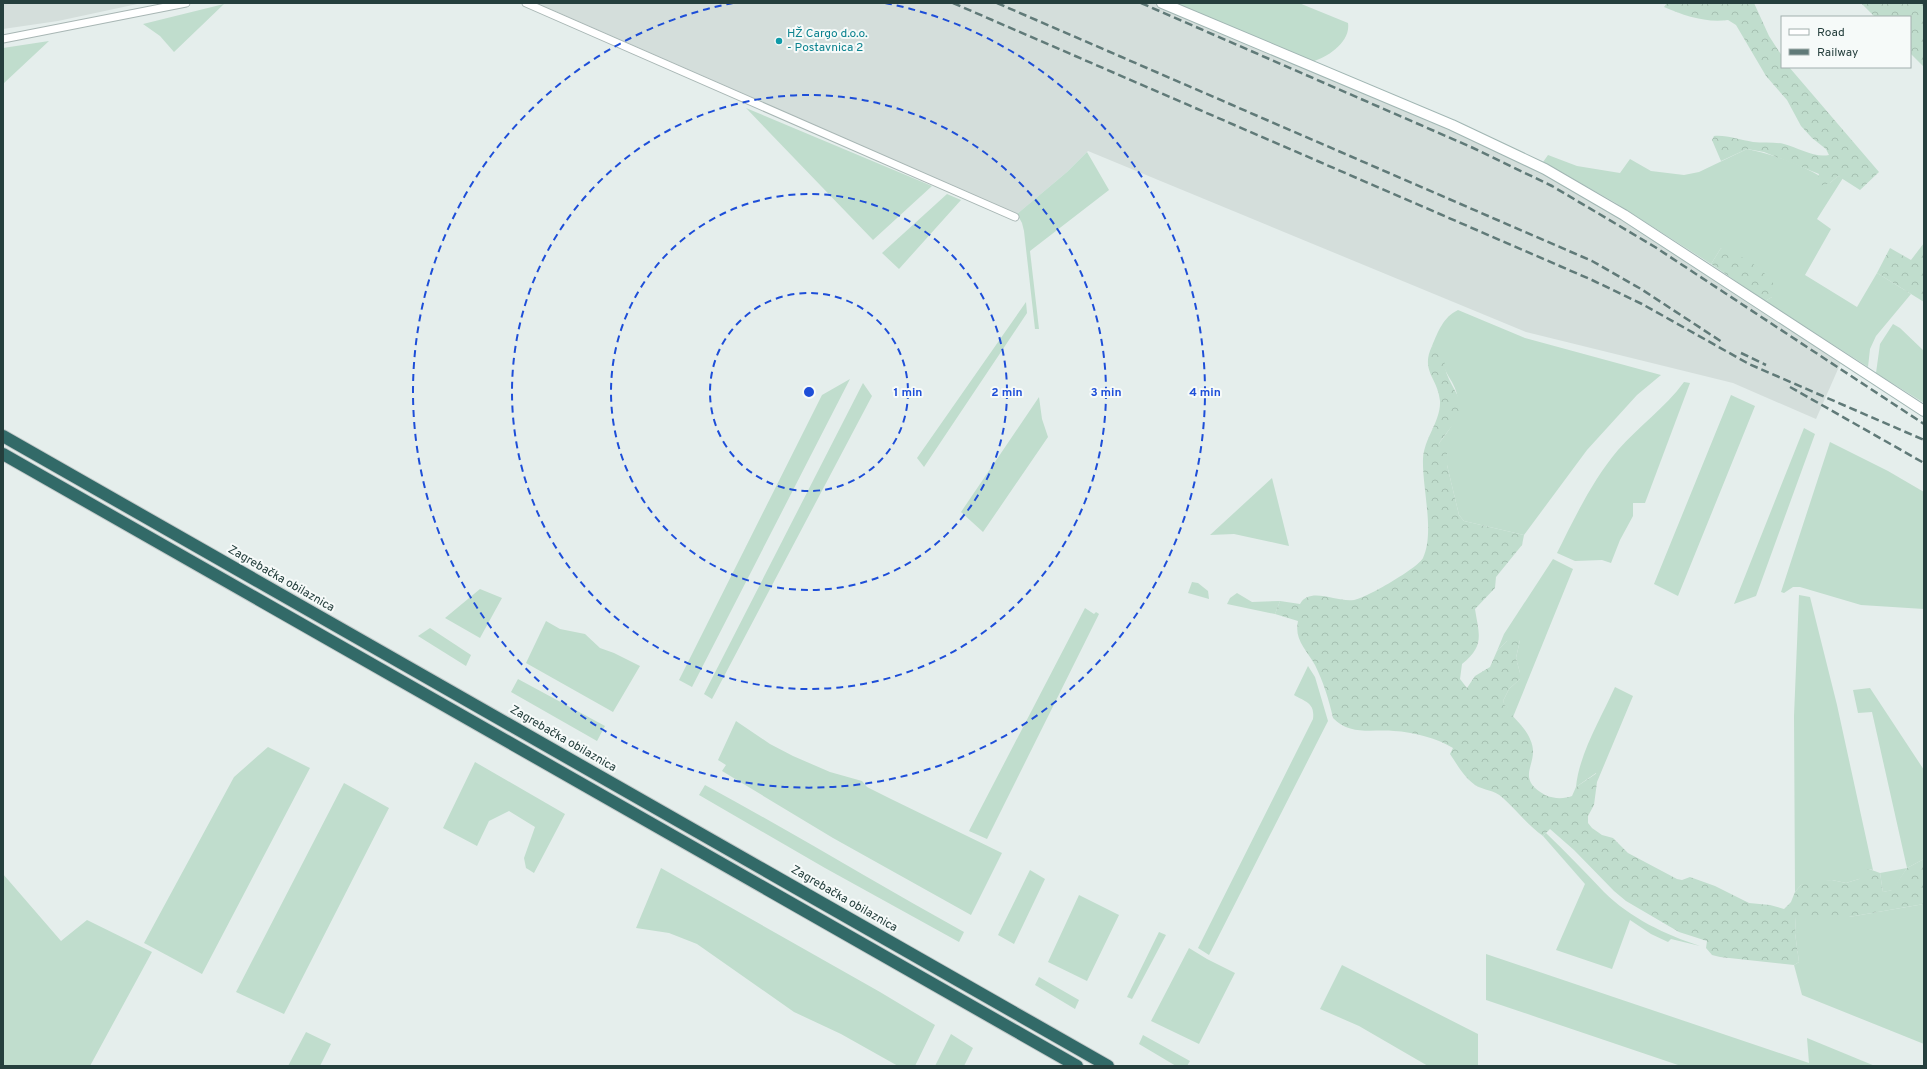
<svg xmlns="http://www.w3.org/2000/svg" width="1927" height="1069" font-family="Overpass,sans-serif">
	<style>
		.built { fill: #d4dedb }
		.grass { fill: #c0ddcd }
		.forest { fill: url(#forest-crowns) }
		.lines { fill: none; stroke-linecap: round; stroke-linejoin: round }
		.street-casing { stroke: #a8b6b4; stroke-width: 9 }
		.secondary-casing { stroke: #a1b6b3; stroke-width: 12 }
		.highway-casing { stroke: #c2c9c9; stroke-width: 14 }
		.street { stroke: #fff; stroke-width: 7 }
		.secondary { stroke: #fff; stroke-width: 10 }
		.highway { stroke: #326a68; stroke-width: 12 }
		.rail { stroke: #607a78; stroke-width: 2.5; stroke-dasharray: 8 4; stroke-linecap: butt }
		.ring { fill: none; stroke: #1d4ed8; stroke-width: 2; stroke-dasharray: 7 5 }
		.culture-dot { fill: #0f9aa8; stroke: #f6faf9; stroke-width: 1.5 }
		.labels { text-anchor: middle; dominant-baseline: central; stroke-width: 4; stroke-linejoin: round; paint-order: stroke }
		.culture-label { font-size: 12px; fill: #0d838f; stroke: #f6faf9; text-anchor: start }
		.street-label { font-size: 12px; fill: #253f3d; stroke: #f6faf9 }
		.centre { fill: #1d4ed8; stroke: #f6faf9; stroke-width: 2 }
		.ring-label { font-size: 12px; text-anchor: middle; font-weight: bold; fill: #1d4ed8; stroke: #f6faf9; stroke-width: 4; stroke-linejoin: round; paint-order: stroke }
	</style>
	<defs>
		<pattern id="forest-crowns" width="20" height="18" patternUnits="userSpaceOnUse"><rect width="20" height="18" fill="#c0ddcd"/><path d="M2 6a3 3 0 1 1 6 0M12 15a3 3 0 1 1 6 0" fill="none" stroke="#a5bfb1"/></pattern>
	</defs>
	<rect width="100%" height="100%" fill="#e5eeec"/>
	<!-- built -->
	<path class="built" d="M3,3H142L58,21L3,29Z
		M537,3H1153L1424,118L1516,159L1602,205L1842,360L1816,419L1733,383L1526,332L1088,151L1067,172L1017,214Z"/>
	<!-- grass -->
	<path class="grass" d="M1170,3H1299L1348,23C1351,42 1327,58 1311,62Z
		M224,4L174,52L160,36L143,24Z
		M49,41L3,84V48Z
		M746,108L932,186L873,240Z
		M1747,149C1773,154 1809,167 1830,183L1838,176L1843,178L1817,219L1831,229L1805,275L1857,307L1877,273L1911,294L1876,336L1870,349L1868,367L1765,301L1772,297L1721,248L1711,264L1614,202L1543,162L1548,155L1577,166L1620,173L1630,159L1651,171L1684,175L1699,172Z
		M1087,152L1109,190L1030,251L1039,329H1035L1024,231L1022,223L1017,214L1067,172Z
		M947,194L961,200L899,269L882,253Z
		M1026,302L1027,313L924,467L917,458Z
		M1458,310L1525,338L1661,375L1637,395L1587,450L1524,535L1464,521L1459,515L1447,465V456L1439,443C1456,423 1465,406 1452,382C1447,373 1443,369 1444,359L1432,346C1438,332 1443,317 1458,310Z
		M1893,324L1900,328L1924,351V403L1876,373L1880,344Z
		M850,379L692,687L679,680L822,395Z
		M1684,382L1690,383L1645,503H1633V516L1620,540L1611,563L1602,560L1575,561L1557,553C1575,517 1592,481 1618,450C1639,426 1665,408 1684,382Z
		M863,383L872,396L712,699L704,694Z
		M1731,395L1755,406L1678,596L1654,584Z
		M1039,397L1042,419L1048,437L983,532L961,512Z
		M1804,428L1815,434L1756,596L1734,604Z
		M1830,442L1888,471L1924,492V609L1861,605L1800,587H1793L1784,593L1781,592Z
		M1272,478L1289,546L1234,534L1210,535Z
		M1553,559L1573,569L1513,717L1507,711L1503,701L1509,689L1520,679V673L1516,658L1520,640L1507,641L1497,651L1504,634Z
		M1192,582L1198,583L1208,591L1209,599L1188,593Z
		M480,589L502,598L480,638L445,618Z
		M1237,593L1252,602L1280,601L1275,614L1227,604L1230,598Z
		M1799,595L1810,597L1837,705L1873,870L1869,869L1859,879L1846,883L1832,880L1801,885L1795,892L1794,716Z
		M1085,608L1094,614L1096,612L1099,614L987,839L969,831Z
		M546,621L560,629L585,634L600,648L614,653L640,666L613,712L526,663Z
		M430,628L471,655L466,666L418,636Z
		M1308,666L1315,677L1328,721L1209,955L1198,948L1313,719C1315,703 1306,702 1294,695Z
		M518,679L605,726L597,741L511,692Z
		M1615,687L1633,696L1597,782L1596,773L1576,787C1579,754 1601,718 1615,687Z
		M1870,688L1924,770V859L1907,868L1893,890L1883,892L1880,873L1907,868L1872,712L1858,713L1853,690Z
		M736,721L770,744L793,756L830,772L862,781L867,787L891,799L1002,853L971,915L833,838L722,771L726,765L718,760Z
		M268,747L310,768L202,974L144,943L234,777Z
		M475,762L565,814L534,873L526,868L524,858L535,827L509,811L489,821L477,846L443,828Z
		M344,783L389,808L284,1014L236,992Z
		M705,785C792,832 877,884 964,932L959,942L825,868L699,795Z
		M1546,833C1566,852 1585,872 1604,892C1630,918 1666,935 1700,946L1671,939L1668,942L1651,934L1630,920L1612,969L1556,950L1585,884L1543,836Z
		M661,868L880,992L935,1025L915,1066H898L841,1034L794,1012L697,944L669,933L636,928Z
		M1030,870L1045,879L1014,944L998,935Z
		M3,874L61,941L87,920L152,952L90,1066H3Z
		M1079,895L1119,915L1087,981L1048,962Z
		M1924,904V1044L1802,995L1794,965L1799,962L1795,933L1796,917H1849Z
		M1159,932L1166,935L1132,999L1127,997Z
		M1189,948L1207,959L1235,973L1199,1044L1151,1021Z
		M1486,954L1809,1063L1807,1038L1875,1066H1681L1486,1000Z
		M1342,965L1478,1034V1066H1428L1359,1026L1320,1009Z
		M1039,977L1079,1000L1075,1009L1035,985Z
		M306,1032L331,1044L320,1066H288Z
		M951,1034L973,1048L964,1066H935Z
		M1143,1035L1190,1061L1187,1066H1176L1139,1044Z"/>
	<!-- forest -->
	<path class="forest" d="M1667,3H1754L1769,36L1782,56V67H1789L1879,172L1860,190L1838,176L1830,183L1819,186L1816,184L1819,174L1764,152L1747,149L1721,161L1712,140L1714,136C1728,135 1740,140 1753,142C1763,143 1775,142 1784,144C1799,148 1814,158 1829,155L1826,149L1812,138L1801,126L1787,100L1766,76L1736,25L1728,20C1706,23 1685,16 1664,7Z
		M1861,3H1924V67L1910,53V17H1875Z
		M1924,243V302L1877,273L1890,248L1911,260Z
		M1721,248C1743,256 1763,267 1776,287L1772,297L1765,301L1711,264Z
		M1432,346L1447,353C1438,371 1457,388 1461,405L1455,422L1439,443L1447,449V465L1459,515L1464,521L1524,535L1522,545L1496,577L1495,588L1475,609C1479,634 1485,646 1462,664L1460,679L1467,688L1475,676L1490,667L1497,651L1507,641L1515,637L1520,640L1516,658L1520,673V679L1509,689L1503,701C1509,716 1524,724 1530,739C1542,764 1512,776 1545,795C1554,799 1564,799 1572,796L1576,787L1597,773V782L1594,805L1588,816V823L1592,828L1602,835L1613,838L1628,853L1677,879L1682,880L1690,877L1715,886L1749,903L1770,905L1784,909L1791,902L1795,892L1801,885L1811,881L1832,880L1846,883L1859,879L1861,873L1869,869L1880,873L1883,892L1892,890L1907,868L1924,859V904L1849,917H1796L1795,933L1799,962L1794,965L1720,957L1712,955L1706,948L1707,941L1679,932L1626,901L1614,891L1574,850L1550,829L1543,836C1528,825 1516,810 1503,798C1493,789 1485,791 1475,785C1464,777 1458,766 1450,754L1453,748C1437,738 1413,732 1394,731C1372,729 1350,736 1333,718C1329,700 1323,681 1315,665C1306,649 1294,640 1298,621L1275,614L1280,601L1300,604C1310,586 1338,603 1354,600C1366,598 1418,568 1423,558C1435,533 1422,487 1423,459C1424,438 1441,421 1440,401C1438,378 1420,371 1432,346Z"/>
	<g class="lines">
		<!-- street casing -->
		<g class="street-casing">
			<path id="street" d="M526,3L1015,217
				M3,39L186,3"/>
		</g>
		<!-- secondary casing -->
		<g class="secondary-casing">
			<path id="secondary" d="M1162,3L1452,125L1545,169L1624,215L1924,411"/>
		</g>
		<!-- highway casing -->
		<g class="highway-casing">
			<path id="highway" d="M3,436L1108,1066
				M3,454L1077,1066"/>
		</g>
		<!-- street -->
		<use href="#street" class="street"/>
		<!-- secondary -->
		<use href="#secondary" class="secondary"/>
		<!-- highway -->
		<use href="#highway" class="highway"/>
		<!-- rail -->
		<path class="rail" d="M953,3L1592,280L1642,304L1749,364L1924,440
			M997,3L1592,261L1641,289L1722,342
			M1141,3L1471,147L1552,186L1655,247L1924,424
			M1741,353L1766,365
			M1790,387L1924,463"/>
	</g>
	<!-- distance rings -->
	<g class="ring">
		<circle cx="809" cy="392" r="99"/>
		<circle cx="809" cy="392" r="198"/>
		<circle cx="809" cy="392" r="297"/>
		<path d="M885 3A396 396 0 1 1 733 3"/>
	</g>
	<!-- markers -->
	<circle class="culture-dot" cx="779" cy="41" r="4"/>
	<g class="labels">
		<!-- culture labels -->
		<g class="culture-label">
			<text x="787" y="34">HŽ Cargo d.o.o.<tspan x="787" dy="14">- Postavnica 2</tspan></text>
		</g>
		<!-- street labels -->
		<g class="street-label">
			<text transform="translate(281 579) rotate(30)">Zagrebačka obilaznica</text>
			<text transform="translate(563 739) rotate(30)">Zagrebačka obilaznica</text>
			<text transform="translate(844 899) rotate(30)">Zagrebačka obilaznica</text>
		</g>
	</g>
	<circle cx="809" cy="392" r="6" class="centre"/>
	<g class="ring-label">
		<text x="908" y="396">1 min</text>
		<text x="1007" y="396">2 min</text>
		<text x="1106" y="396">3 min</text>
		<text x="1205" y="396">4 min</text>
	</g>
	<!-- border -->
	<rect width="1927" height="1069" fill="none" stroke="#253f3d" stroke-width="8"/>
	<!-- legend -->
	<rect x="1781" y="16" width="130" height="52" fill="#f6faf9" stroke="#a2afae"/>
	<rect x="1789" y="29" width="20" height="6" fill="#ffffff" stroke="#a2afae"/>
	<text x="1817" y="36" font-size="12" fill="#253f3d">Road</text>
	<rect x="1789" y="49" width="20" height="6" fill="#607a78" stroke="#a2afae"/>
	<text x="1817" y="56" font-size="12" fill="#253f3d">Railway</text>
</svg>
